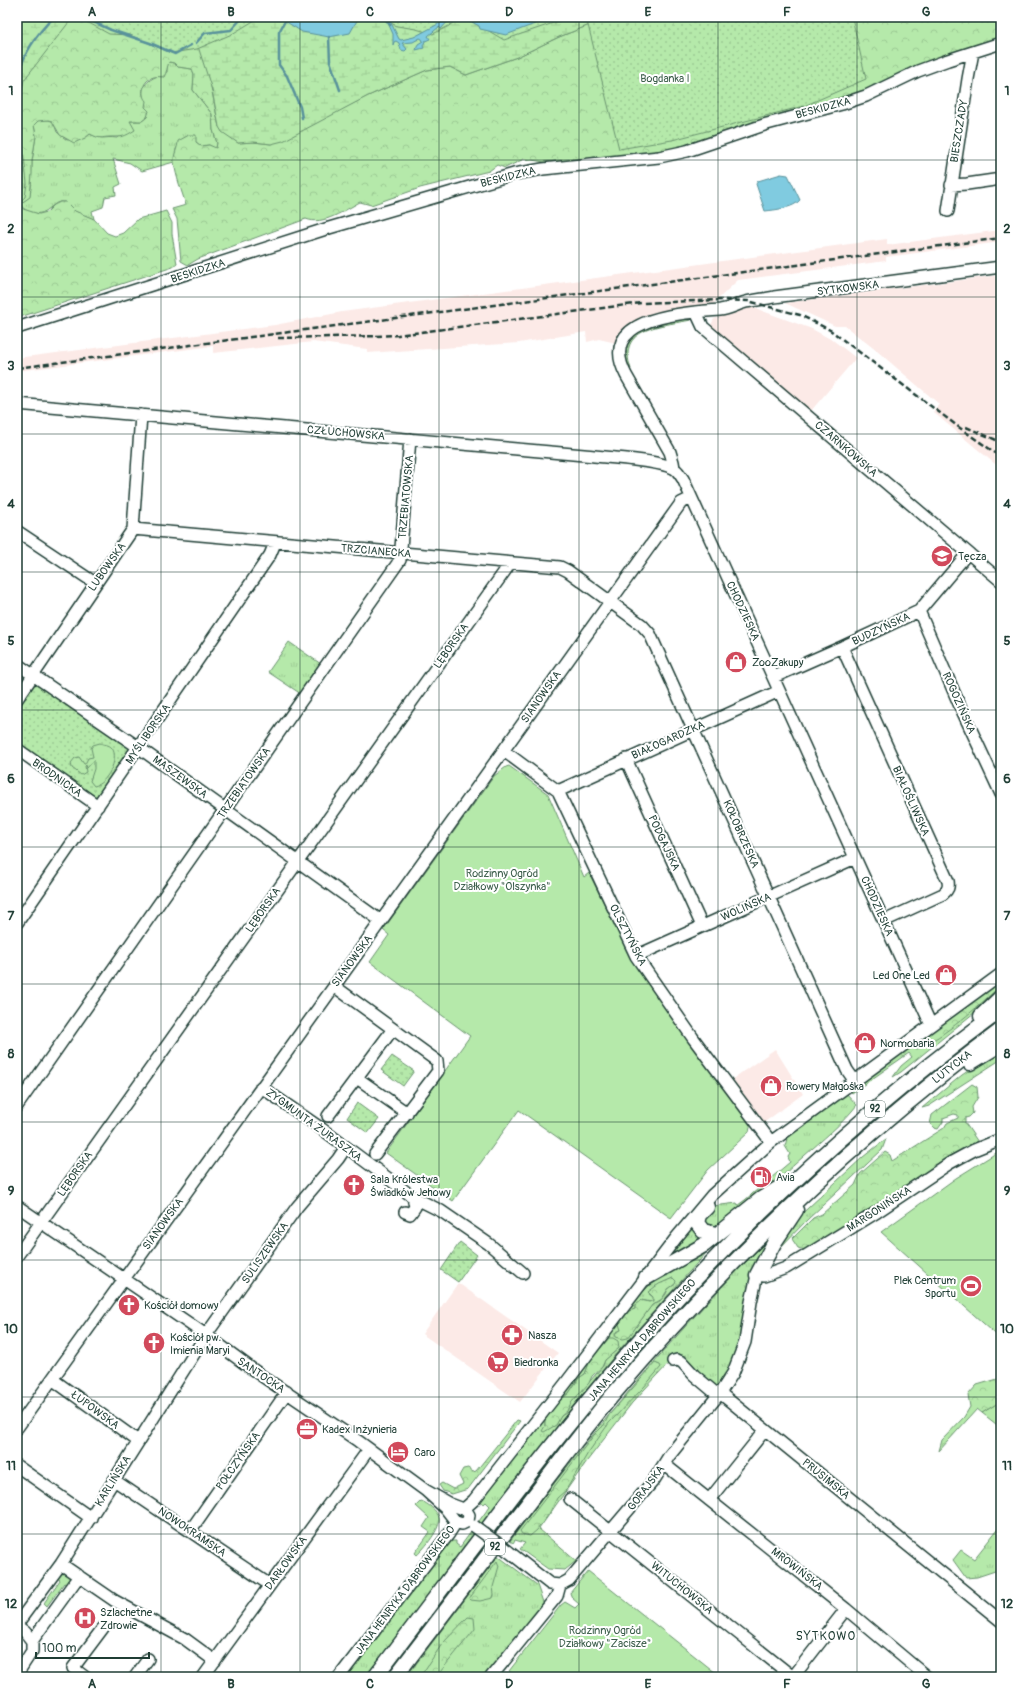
<svg xmlns="http://www.w3.org/2000/svg" width="1018" height="1694" font-family="Pangolin,sans-serif">
	<style>
		.built { fill: #fceae7 }
		.grass { fill: url(#grass-tufts); stroke: #6a936f; fill-rule: evenodd }
		.forest { fill: url(#forest-crowns); stroke: #6a936f }
		.wetland { fill: url(#wetland-marsh); stroke: #6a936f }
		.park { fill: url(#park-dots); stroke: #6a936f }
		.garden { fill: #b5e9aa; stroke: #6a936f }
		.water { fill: #80cbe0; stroke: #59929b }
		.lines { fill: none; stroke-linecap: round; stroke-linejoin: round }
		.stream { stroke: #59929b; stroke-width: 2.5 }
		.minor-casing { stroke: #1f3d34; stroke-width: 14 }
		.major-casing { stroke: #1f3d34; stroke-width: 17 }
		.minor { stroke: #fff; stroke-width: 11 }
		.major { stroke: #fff; stroke-width: 14 }
		.rail { stroke: #1f3d34; stroke-width: 2.5; stroke-dasharray: 6 3; stroke-linecap: butt }
		.minor-bridge-casing { stroke: #1f3d34; stroke-width: 14; stroke-linecap: butt }
		.minor-bridge { stroke: #fff; stroke-width: 11 }
		.grid { fill: none; stroke: #1f3d34; stroke-width: 1; stroke-opacity: 0.55 }
		.labels { text-anchor: middle; dominant-baseline: central; stroke-width: 4; stroke-linejoin: round; paint-order: stroke }
		.shield { fill: #fff; stroke: #627771; stroke-width: 1 }
		.shield-label { font-size: 10px; font-weight: bold; fill: #1f3d34 }
		.park-label { font-size: 11px; fill: #3d5f4c; stroke: #fff }
		.street-label { font-size: 11px; fill: #1f3d34; stroke: #fff }
		.poi-label { font-size: 11px; fill: #1f3d34; stroke: #fff; text-anchor: start }
		.neighbourhood-label { font-size: 12px; letter-spacing: 1px; fill: #1f3d34; stroke: #fff }
		.neatline { fill: none; stroke: #1f3d34; stroke-width: 1.5 }
		.grid-label { font-size: 13px; text-anchor: middle; font-weight: bold; fill: #1f3d34 }
	</style>
	<defs>
		<pattern id="grass-tufts" width="24" height="20" patternUnits="userSpaceOnUse"><rect width="24" height="20" fill="#b5e9aa"/><path d="M3 7l-1-3M5 7V3M7 7l1-3M15 17l-1-3M17 17v-4M19 17l1-3" fill="none" stroke="#9bc993"/></pattern>
		<pattern id="forest-crowns" width="20" height="18" patternUnits="userSpaceOnUse"><rect width="20" height="18" fill="#b5e9aa"/><path d="M2 6a3 3 0 1 1 6 0M12 15a3 3 0 1 1 6 0" fill="none" stroke="#9bc993"/></pattern>
		<pattern id="wetland-marsh" width="20" height="14" patternUnits="userSpaceOnUse"><rect width="20" height="14" fill="#b5e9aa"/><path d="M1 5h8M5 5V1M11 12h8M15 12V8" fill="none" stroke="#9bc993"/></pattern>
		<pattern id="park-dots" width="8" height="8" patternUnits="userSpaceOnUse"><rect width="8" height="8" fill="#b5e9aa"/><path d="M2 2h.1M6 6h.1" fill="none" stroke="#9bc993" stroke-width="1.8" stroke-linecap="round"/></pattern>
	</defs>
	<rect width="100%" height="100%" fill="#fff"/>
	<filter id="ink" filterUnits="userSpaceOnUse"><feTurbulence type="fractalNoise" baseFrequency=".025" numOctaves="2"/><feDisplacementMap in="SourceGraphic" scale="8" xChannelSelector="R" yChannelSelector="G"/><feConvolveMatrix kernelMatrix="1 2 1 2 8 2 1 2 1" color-interpolation-filters="sRGB"/></filter>
	<g filter="url(#ink)">
		<!-- built -->
		<path class="built" d="M1001,230V242L886,257V261L738,280L712,305L639,319L631,323L616,343L599,339L587,342L586,332L519,343L367,353V349L313,342L213,353V346L17,371V358L275,325L342,312L887,239V245Z
			M1001,275V469L933,412L939,404L877,351L845,326H835L785,303Z
			M749,306L812,329L834,341L856,358L810,412L710,327L714,319Z
			M775,1049L803,1094L762,1124L731,1080Z
			M458,1283L558,1353L520,1402L422,1334Z"/>
		<!-- grass -->
		<path class="grass" d="M169,62L174,63L178,67L192,69L194,74L193,90L212,114L213,130L217,143L216,149L209,145L201,146L196,142L178,146L176,149L174,162L142,171L130,163L113,159L121,184L115,187L116,195L105,197L103,207L92,211L94,219C88,217 82,215 76,212C72,209 69,203 64,202C53,199 48,217 33,213C27,211 23,209 20,204L30,196L31,187L32,161L36,136L34,125L38,120H48L53,121L57,132L67,140L85,138L90,134C105,141 103,136 117,138L129,121H142L147,117C141,89 137,83 167,72V67Z
			M685,318L691,320C662,326 616,327 631,369L628,370C617,326 653,325 685,318Z
			M289,642L321,664L301,694L268,672Z
			M1001,978V991L901,1072L893,1077L901,1066L912,1057L909,1053L852,1093L850,1091Z
			M1001,1016V1024L737,1253L390,1677H381L502,1518L623,1366L746,1234L875,1116Z
			M1001,1049V1059L997,1062L929,1106L922,1108L962,1075Z
			M846,1093L857,1105C842,1124 822,1140 804,1156C773,1184 746,1210 710,1231L702,1217L713,1206L737,1203L738,1205L745,1200L790,1162L788,1157L790,1154L785,1146L788,1135Z
			M886,1139L882,1150L807,1220L775,1253L795,1220L863,1157Z
			M691,1227L705,1237L657,1271Z
			M775,1233L734,1363L717,1390L681,1360L669,1363L632,1403L587,1461L539,1529L576,1561L565,1570L548,1569L520,1549L525,1543L515,1540L513,1543L510,1541C592,1432 678,1328 775,1233Z
			M715,1240L716,1242L621,1348L573,1406L365,1677H347L450,1541H456V1544L460,1547L490,1506L486,1502L484,1504L480,1501L634,1301L651,1284ZM673,1278L674,1285L668,1289L666,1294L660,1301L652,1305L629,1336L616,1332L621,1330V1328L635,1309V1305L641,1300L651,1302L654,1298L649,1294C654,1286 664,1283 673,1278ZM609,1338L618,1349L605,1360L603,1366L571,1403L566,1413L561,1416L557,1423L545,1426V1420L556,1404L569,1393L579,1378L585,1374L590,1361Z
			M1001,1401V1428L982,1413Z
			M1001,1525V1572L998,1570L977,1577L966,1578L953,1560L961,1550L974,1559Z
			M498,1556L537,1585L544,1605L487,1677H406Z"/>
		<!-- forest -->
		<path class="forest" d="M17,17H197L219,127L238,143L254,142L271,144L368,96L427,70L450,67L466,75L517,57L559,37L610,17H1001V41L863,94L831,100L751,126L667,150L612,159L545,162L524,159L505,168L497,165L489,171L420,188L371,205L360,202C345,210 323,226 306,219L198,259L188,265L181,261L177,219L172,209L186,205C182,192 176,177 174,162C173,155 178,148 178,141L189,135H196V142L201,146L209,145L216,148L217,143L213,130L212,114L193,90L194,74L192,69L178,67L174,63L169,62C167,67 167,72 164,77C161,77 157,76 154,77C143,80 139,93 146,101L145,107L149,111L147,117L142,121H130L135,130C124,137 123,137 111,137C100,137 102,140 90,134L85,138L74,143L60,135L52,121L48,120L38,121L34,125L36,136L32,161V174L30,197L20,204L23,209L39,214L47,212L54,205L60,202H66L75,211L94,219L107,233L115,236L123,233L138,219L166,211L172,223V234L177,264L173,267L17,318Z
			M1001,980V985C978,1007 945,1036 917,1049L913,1047V1045Z
			M972,1084L977,1087L978,1097L972,1107L973,1113L969,1117L965,1118V1123L978,1142L944,1159L897,1192L805,1250L798,1248L792,1239L813,1218L822,1214L855,1185L860,1174L885,1152L890,1155L892,1161L944,1128L947,1123L958,1118V1115L954,1114L943,1118V1122L938,1129L934,1128L930,1124L932,1115Z
			M673,1278L676,1281L675,1284L668,1289L662,1299L652,1305L628,1338L623,1339L616,1337L615,1333L621,1330L619,1324L629,1311L635,1309V1305L641,1300L649,1302L653,1301V1297L648,1292L659,1284Z
			M609,1338H613L618,1341L619,1348L605,1360L602,1367L592,1376L589,1383L571,1403L567,1411L561,1416L556,1425L544,1432L542,1431L545,1426V1420L556,1404L569,1393L579,1378L585,1374L590,1361Z
			M655,1363L660,1365L661,1367L644,1387L609,1423L588,1453L566,1490L557,1498L549,1514L537,1530L530,1536L522,1534L520,1531L594,1435L604,1425L609,1415Z
			M1001,1378V1401L982,1413L977,1409L939,1451L942,1440L964,1417L970,1407L968,1395L977,1385Z
			M517,1420L520,1421L468,1489L452,1494L443,1491L439,1485L442,1483L453,1489L463,1484L459,1476L463,1469L468,1468L473,1472L476,1471Z
			M421,1501C427,1503 438,1511 439,1518C442,1527 424,1549 417,1555L415,1553L430,1532L423,1527L429,1518L416,1506Z
			M497,1561L499,1566L493,1587L494,1594L493,1598L480,1601L470,1600L469,1599Z
			M468,1617L474,1618L475,1629L436,1677H420L442,1644Z"/>
		<!-- wetland -->
		<path class="wetland" d="M17,17H73L24,80L18,107L27,183L25,197L17,204Z
			M197,17H467L479,26L553,17H610L559,37L517,57L466,75L450,67L427,70L368,96L283,141L271,144L254,142L238,143L222,132L219,127L212,90L195,37Z"/>
		<!-- park -->
		<path class="park" d="M78,17H260L232,34L197,49L171,53L130,35L109,34Z
			M379,17H463L456,20L449,26L433,34L416,29L397,26Z
			M465,17H567L565,19L504,40Z
			M586,17H852L866,79L804,106L672,140L619,149Z
			M34,680L133,748L98,799H95L17,745V704Z
			M392,1056L414,1071L403,1086L381,1070Z
			M357,1103L379,1119L368,1133L347,1118Z
			M460,1242L477,1255L458,1282L441,1270Z"/>
		<!-- garden -->
		<path class="garden" d="M100,743C104,745 109,744 112,748C120,759 106,784 94,786L90,781L94,769V760L87,768L86,765L85,766L86,772L81,775L72,768L71,763L75,758L79,757L84,764H85L88,758L93,757L91,748L93,745Z
			M509,766L548,794L584,877L589,873L625,946L751,1123L749,1132L708,1170L671,1218L519,1110L453,1201L386,1153L470,1036L370,962L389,935L383,930L494,776L506,767Z
			M1001,1150V1339L881,1232L956,1178Z
			M588,1571L721,1677H517L509,1671L561,1605L565,1602L575,1608L579,1604L572,1598L570,1593Z
			M61,1573C70,1572 71,1579 69,1586L64,1583L47,1606L44,1603L60,1580L56,1577Z"/>
		<!-- water -->
		<path class="water" d="M287,17H359L350,33L329,37L324,36L302,32L285,21Z
			M447,17H455L450,19L441,29L439,27L428,36L430,39L425,41L423,46L424,48L416,50L418,44L423,41L422,39L420,38L413,42L402,43L407,49L405,51L401,50L399,43L396,41L394,42L393,45V34L388,23L390,21L399,39L401,40L414,37L442,22Z
			M467,17H553L506,35L480,29L479,26L472,22H470Z
			M781,174L788,175L800,200C794,208 775,210 765,211L756,184L758,181Z"/>
		<g class="lines">
			<!-- stream -->
			<path class="stream" d="M83,17L111,30L150,43L175,54L191,45
				M384,17L390,25
				M285,21L279,32V65L287,76L300,107L302,118
				M329,37L330,61L340,90
				M196,43L205,33L231,30L241,19L247,17
				M17,80C21,57 37,33 54,17"/>
			<!-- minor casing -->
			<g class="minor-casing">
				<path id="minor" d="M951,185L967,184L1001,179
					M948,211L968,79L973,52
					M696,312L703,327L1001,581
					M17,328L329,228L514,174L543,169L659,157L687,151L767,124L842,104L866,96L918,71L948,60L1001,43
					M17,404L584,455C602,457 659,460 673,468C678,470 680,475 683,479L931,1025
					M674,468L673,462L670,452L626,375C595,316 684,313 720,310C729,309 738,304 746,302C755,300 765,299 774,297L1001,267
					M133,529L560,567L568,571L642,625L650,634C717,779 781,925 847,1070L854,1080
					M17,531L95,583
					M919,611L960,706L1001,794
					M842,647L948,881C949,887 948,890 943,894L884,921
					M17,664L138,747L381,921
					M774,677L842,647L919,611L968,553
					M17,699L133,529L141,415
					M17,749L98,806
					M504,751L558,791L636,956L693,1038L771,1142
					M626,759L702,926
					M558,791L779,691
					M17,923L270,555L275,543
					M636,956L855,858
					M334,986L437,1061L438,1071L375,1154
					M357,1078L407,1113
					M261,1087L322,1129L413,1197L441,1211L489,1244L523,1273
					M17,1106L400,560L410,439
					M328,1116L393,1029
					M17,1206L206,1335L259,1374L358,1441L425,1490L446,1509L456,1522L462,1524L468,1521L469,1515L466,1510L450,1504L425,1490
					M405,1212L410,1214L415,1207L413,1197
					M17,1256L507,568L509,563
					M673,1361L677,1360L682,1362L694,1375L713,1391
					M52,1379L138,1441
					M720,1393L1001,1621
					M17,1428L681,503L691,498
					M664,1464L846,1609L927,1677
					M17,1466L91,1518
					M114,1480L270,1585
					M570,1499L793,1677
					M709,1500L765,1430
					M464,1509L474,1500L565,1384L676,1238L712,1195L771,1142L1001,974
					M190,1531L287,1392
					M508,1551L550,1584L560,1585L569,1580L654,1480L669,1456L720,1393L733,1373L745,1342L751,1302L757,1275L764,1276L786,1268L877,1212L950,1163L974,1150L1001,1139
					M61,1564L115,1601L185,1639L215,1661
					M17,1624L61,1564L206,1335L297,1207L338,1159L346,1147
					M17,1626L25,1632L32,1641
					M17,1674L32,1651V1641L79,1576
					M85,1677L73,1668L103,1628
					M135,1677L148,1659
					M203,1677L369,1449
					M339,1677L448,1535L456,1522
					M491,1677L557,1596L560,1585
					M793,1677L846,1609"/>
			</g>
			<!-- major casing -->
			<g class="major-casing">
				<path id="major" d="M981,1016L1001,997
					M970,1063L1001,1044
					M707,1207L699,1215L697,1223L703,1231L716,1234
					M757,1275L774,1243L796,1210
					M646,1278L704,1245L761,1199L779,1188
					M375,1677C463,1562 548,1444 643,1336C750,1215 871,1106 1001,1010
					M395,1677C434,1626 473,1575 512,1524C545,1482 577,1438 611,1397C727,1260 857,1137 1001,1030"/>
			</g>
			<!-- minor -->
			<use href="#minor" class="minor"/>
			<!-- major -->
			<use href="#major" class="major"/>
			<!-- rail -->
			<path class="rail" d="M376,336L398,335L641,303L723,300L748,301L800,315L830,330L960,428L1001,457
				M278,338L382,336
				M17,368L1001,238
				M966,427L1001,442"/>
			<!-- minor-bridge casing -->
			<g class="minor-bridge-casing">
				<path id="minor-bridge" d="M474,1526L508,1551"/>
			</g>
			<!-- minor-bridge -->
			<use href="#minor-bridge" class="minor-bridge"/>
		</g>
	</g>
	<!-- grid -->
	<path class="grid" d="M161,17V1677M300,17V1677M439,17V1677M579,17V1677M718,17V1677M857,17V1677M17,160H1001M17,297H1001M17,434H1001M17,572H1001M17,710H1001M17,847H1001M17,984H1001M17,1122H1001M17,1260H1001M17,1397H1001M17,1534H1001"/>
	<!-- icons -->
	<defs>
		<g id="school-disc" transform="scale(1.15)"><circle r="9.5" fill="#d1495b" stroke="#fff"/><path d="M0-5L7-2L0 1L-7-2ZM-4 1L0 2.5L4 1V4Q0 6-4 4Z" fill="#fff"/></g>
		<g id="shop-disc" transform="scale(1.15)"><circle r="9.5" fill="#d1495b" stroke="#fff"/><path d="M-5-2.5h2.3a2.7 3.5 0 0 1 5.4 0H5L5.5 6h-11ZM-1.5-2.5h3a1.5 2.3 0 0 0-3 0Z" fill="#fff"/></g>
		<g id="fuel-disc" transform="scale(1.15)"><circle r="9.5" fill="#d1495b" stroke="#fff"/><path d="M-5.5-6h7V0h2V4h1.3V-2.5L3-4.5l.8-.8L6-3V5H2.5V1h-1V6h-7ZM-4.2-4.7v3.2H.2V-4.7Z" fill="#fff"/></g>
		<g id="church-disc" transform="scale(1.15)"><circle r="9.5" fill="#d1495b" stroke="#fff"/><path d="M-1.2-6h2.4v3.5h3.3v2.4h-3.3V6h-2.4V-.1h-3.3v-2.4h3.3Z" fill="#fff"/></g>
		<g id="stadium-disc" transform="scale(1.15)"><circle r="9.5" fill="#d1495b" stroke="#fff"/><path d="M0-5a6.5 5 0 1 0 0 10a6.5 5 0 1 0 0-10ZM-3.5-1.8h7v3.6h-7Z" fill="#fff"/></g>
		<g id="pharmacy-disc" transform="scale(1.15)"><circle r="9.5" fill="#d1495b" stroke="#fff"/><path d="M-2-6h4v4h4v4h-4v4h-4v-4h-4v-4h4Z" fill="#fff"/></g>
		<g id="supermarket-disc" transform="scale(1.15)"><circle r="9.5" fill="#d1495b" stroke="#fff"/><path d="M-6-5.5h2.5l.6 2H6L4.5 2H-2.5L-4.4-4H-6ZM-1.5 3.2a1.3 1.3 0 1 0 .1 0ZM3 3.2a1.3 1.3 0 1 0 .1 0Z" fill="#fff"/></g>
		<g id="office-disc" transform="scale(1.15)"><circle r="9.5" fill="#d1495b" stroke="#fff"/><path d="M-6-3h4V-5.5h4V-3h4V5H-6ZM-1-4.5V-3h2v-1.5ZM-6 0V1H6V0Z" fill="#fff"/></g>
		<g id="hotel-disc" transform="scale(1.15)"><circle r="9.5" fill="#d1495b" stroke="#fff"/><path d="M-6-4.5h1.5V1H6V5H4.5V3h-9V5H-6ZM-4 0a1.8 1.8 0 1 1 3.6 0ZM.5 0V-2.5h3Q6-2.5 6 0Z" fill="#fff"/></g>
		<g id="hospital-disc" transform="scale(1.15)"><circle r="9.5" fill="#d1495b" stroke="#fff"/><path d="M-5-5h3v3.5h4V-5h3V5h-3V1.5h-4V5h-3Z" fill="#fff"/></g>
	</defs>
	<g fill-rule="evenodd">
		<use href="#school-disc" x="942" y="556"/>
		<use href="#shop-disc" x="736" y="662"/>
		<use href="#shop-disc" x="946" y="975"/>
		<use href="#shop-disc" x="865" y="1043"/>
		<use href="#shop-disc" x="771" y="1086"/>
		<use href="#fuel-disc" x="761" y="1177"/>
		<use href="#church-disc" x="354" y="1185"/>
		<use href="#stadium-disc" x="971" y="1286"/>
		<use href="#church-disc" x="129" y="1305"/>
		<use href="#pharmacy-disc" x="512" y="1335"/>
		<use href="#church-disc" x="154" y="1343"/>
		<use href="#supermarket-disc" x="498" y="1362"/>
		<use href="#office-disc" x="307" y="1429"/>
		<use href="#hotel-disc" x="398" y="1452"/>
		<use href="#hospital-disc" x="85" y="1618"/>
	</g>
	<g class="labels">
		<!-- shield labels -->
		<g class="shield">
			<rect x="865" y="1101" width="20" height="16" rx="3"/>
			<rect x="485" y="1539" width="20" height="16" rx="3"/>
		</g>
		<g class="shield-label">
			<text x="875" y="1109">92</text>
			<text x="495" y="1547">92</text>
		</g>
		<!-- park labels -->
		<g class="park-label">
			<text x="665" y="78">Bogdanka I</text>
			<text x="502" y="873">Rodzinny Ogród<tspan x="502" dy="13">Działkowy "Olszynka"</tspan></text>
			<text x="605" y="1630">Rodzinny Ogród<tspan x="605" dy="13">Działkowy "Zacisze"</tspan></text>
		</g>
		<!-- street labels -->
		<g class="street-label">
			<text transform="translate(823 108) rotate(-15)">BESKIDZKA</text>
			<text transform="translate(959 131) rotate(-81)">BIESZCZADY</text>
			<text transform="translate(508 177) rotate(-14)">BESKIDZKA</text>
			<text transform="translate(198 271) rotate(-18)">BESKIDZKA</text>
			<text transform="translate(848 288) rotate(-7)">SYTKOWSKA</text>
			<text transform="translate(346 433) rotate(5)">CZŁUCHOWSKA</text>
			<text transform="translate(846 449) rotate(41)">CZARNKOWSKA</text>
			<text transform="translate(406 497) rotate(-85)">TRZEBIATOWSKA</text>
			<text transform="translate(376 551) rotate(5)">TRZCIANECKA</text>
			<text transform="translate(107 567) rotate(-55)">LUBOWSKA</text>
			<text transform="translate(743 611) rotate(65)">CHODZIESKA</text>
			<text transform="translate(881 629) rotate(-25)">BUDZYŃSKA</text>
			<text transform="translate(451 646) rotate(-55)">LĘBORSKA</text>
			<text transform="translate(541 697) rotate(-55)">SIANOWSKA</text>
			<text transform="translate(959 703) rotate(66)">ROGOZIŃSKA</text>
			<text transform="translate(148 734) rotate(-56)">MYŚLIBORSKA</text>
			<text transform="translate(668 740) rotate(-24)">BIAŁOGARDZKA</text>
			<text transform="translate(180 777) rotate(36)">MASZEWSKA</text>
			<text transform="translate(57 778) rotate(35)">BRODNICKA</text>
			<text transform="translate(244 783) rotate(-55)">TRZEBIATOWSKA</text>
			<text transform="translate(911 801) rotate(66)">BIAŁOŚLIWSKA</text>
			<text transform="translate(741 834) rotate(66)">KOŁOBRZESKA</text>
			<text transform="translate(664 843) rotate(65)">PODGAJSKA</text>
			<text transform="translate(877 906) rotate(66)">CHODZIESKA</text>
			<text transform="translate(746 907) rotate(-24)">WOLIŃSKA</text>
			<text transform="translate(263 910) rotate(-55)">LĘBORSKA</text>
			<text transform="translate(628 935) rotate(63)">OLSZTYŃSKA</text>
			<text transform="translate(352 961) rotate(-54)">SIANOWSKA</text>
			<text transform="translate(952 1067) rotate(-38)">LUTYCKA</text>
			<text transform="translate(314 1125) rotate(36)">ZYGMUNTA ŻURASZKA</text>
			<text transform="translate(75 1174) rotate(-55)">LĘBORSKA</text>
			<text transform="translate(879 1209) rotate(-33)">MARGONIŃSKA</text>
			<text transform="translate(163 1224) rotate(-54)">SIANOWSKA</text>
			<text transform="translate(265 1253) rotate(-55)">SULISZEWSKA</text>
			<text transform="translate(642 1340) rotate(-49)">JANA HENRYKA DĄBROWSKIEGO</text>
			<text transform="translate(261 1375) rotate(34)">SANTOCKA</text>
			<text transform="translate(95 1410) rotate(36)">ŁUPOWSKA</text>
			<text transform="translate(238 1461) rotate(-55)">POŁCZYŃSKA</text>
			<text transform="translate(826 1479) rotate(39)">PRUSIMSKA</text>
			<text transform="translate(113 1481) rotate(-58)">KARLIŃSKA</text>
			<text transform="translate(646 1488) rotate(-53)">GORAJSKA</text>
			<text transform="translate(192 1532) rotate(34)">NOWOKRAMSKA</text>
			<text transform="translate(286 1563) rotate(-54)">DARŁOWSKA</text>
			<text transform="translate(797 1569) rotate(38)">MROWIŃSKA</text>
			<text transform="translate(682 1588) rotate(39)">WITUCHOWSKA</text>
			<text transform="translate(405 1590) rotate(-53)">JANA HENRYKA DĄBROWSKIEGO</text>
		</g>
		<!-- poi labels -->
		<g class="poi-label">
			<text x="958" y="556">Tęcza</text>
			<text x="752" y="662">ZooZakupy</text>
			<text x="930" y="975" text-anchor="end">Led One Led</text>
			<text x="880" y="1043">Normobaria</text>
			<text x="786" y="1086">Rowery Małgośka</text>
			<text x="776" y="1177">Avia</text>
			<text x="370" y="1179">Sala Królestwa<tspan x="370" dy="13">Świadków Jehowy</tspan></text>
			<text x="956" y="1280" text-anchor="end">Plek Centrum<tspan x="956" dy="13">Sportu</tspan></text>
			<text x="144" y="1305">Kościół domowy</text>
			<text x="528" y="1335">Nasza</text>
			<text x="170" y="1337">Kościół pw.<tspan x="170" dy="13">Imienia Maryi</tspan></text>
			<text x="514" y="1362">Biedronka</text>
			<text x="322" y="1429">Kadex Inżynieria</text>
			<text x="414" y="1452">Caro</text>
			<text x="100" y="1612">Szlachetne<tspan x="100" dy="13">Zdrowie</tspan></text>
		</g>
		<!-- neighbourhood labels -->
		<g class="neighbourhood-label">
			<text x="826" y="1636">SYTKOWO</text>
		</g>
	</g>
	<!-- margin -->
	<rect width="1018" height="1694" fill="none" stroke="#fff" stroke-width="44"/>
	<!-- scale -->
	<path d="M36 1652v6h113v-6" fill="none" stroke="#1f3d34" stroke-width="2"/>
	<text x="42" y="1652" font-size="12" fill="#1f3d34" stroke="#ffffff" stroke-width="3" paint-order="stroke">100 m</text>
	<rect x="22" y="22" width="974" height="1650" class="neatline"/>
	<g class="grid-label">
		<text x="92" y="16">A</text>
		<text x="231" y="16">B</text>
		<text x="370" y="16">C</text>
		<text x="509" y="16">D</text>
		<text x="648" y="16">E</text>
		<text x="787" y="16">F</text>
		<text x="926" y="16">G</text>
		<text x="11" y="95">1</text>
		<text x="1007" y="95">1</text>
		<text x="11" y="233">2</text>
		<text x="1007" y="233">2</text>
		<text x="11" y="370">3</text>
		<text x="1007" y="370">3</text>
		<text x="11" y="508">4</text>
		<text x="1007" y="508">4</text>
		<text x="11" y="645">5</text>
		<text x="1007" y="645">5</text>
		<text x="11" y="783">6</text>
		<text x="1007" y="783">6</text>
		<text x="11" y="920">7</text>
		<text x="1007" y="920">7</text>
		<text x="11" y="1058">8</text>
		<text x="1007" y="1058">8</text>
		<text x="11" y="1195">9</text>
		<text x="1007" y="1195">9</text>
		<text x="11" y="1333">10</text>
		<text x="1007" y="1333">10</text>
		<text x="11" y="1470">11</text>
		<text x="1007" y="1470">11</text>
		<text x="11" y="1608">12</text>
		<text x="1007" y="1608">12</text>
		<text x="92" y="1688">A</text>
		<text x="231" y="1688">B</text>
		<text x="370" y="1688">C</text>
		<text x="509" y="1688">D</text>
		<text x="648" y="1688">E</text>
		<text x="787" y="1688">F</text>
		<text x="926" y="1688">G</text>
	</g>
</svg>
